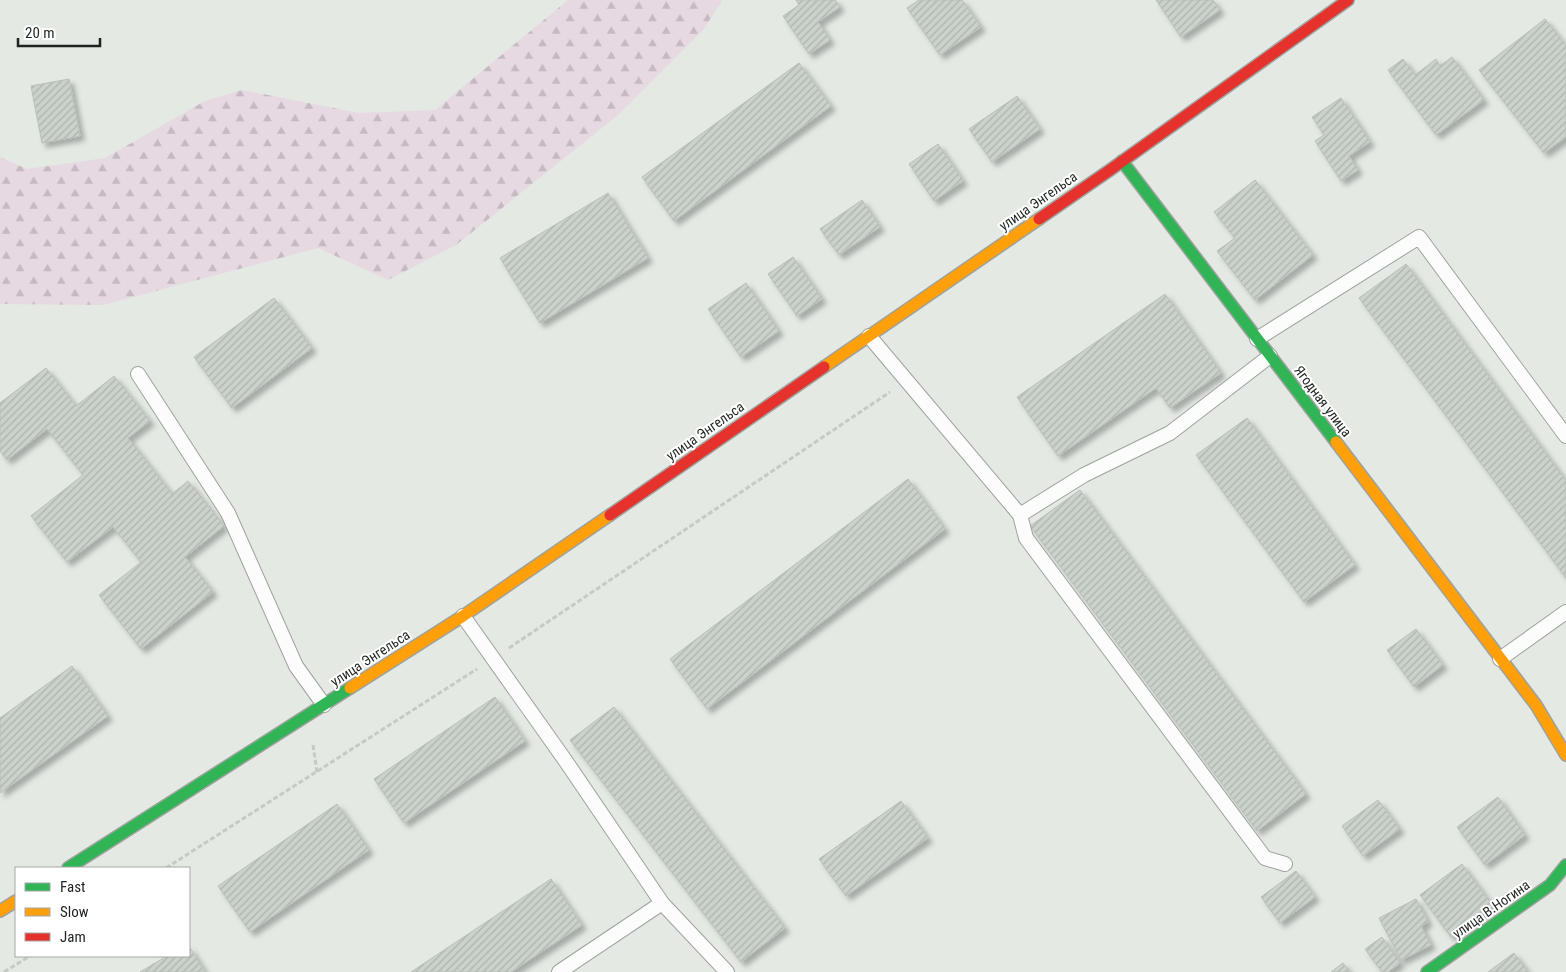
<svg xmlns="http://www.w3.org/2000/svg" width="1566" height="972" font-family="'Roboto Condensed',sans-serif">
	<style>
		.forest { fill: url(#forest-firs) }
		.building { fill: url(#building-hatch); stroke: #babeba; filter: url(#shadow) }
		.lines { fill: none; stroke-linecap: round; stroke-linejoin: round }
		.lane-casing { stroke: #9ea29e; stroke-width: 16 }
		.fast-casing { stroke: #9ea29e; stroke-width: 14 }
		.slow-casing { stroke: #9ea29e; stroke-width: 14 }
		.jam-casing { stroke: #9ea29e; stroke-width: 14 }
		.path { stroke: #c7c9c7; stroke-width: 3; stroke-dasharray: 5 2.5; stroke-linecap: butt }
		.lane { stroke: #fbfcfb; stroke-width: 14 }
		.fast { stroke: #30b455; stroke-width: 11 }
		.slow { stroke: #ff9f0a; stroke-width: 11 }
		.jam { stroke: #e5322d; stroke-width: 11 }
		.labels { text-anchor: middle; dominant-baseline: central; stroke-width: 4; stroke-linejoin: round; paint-order: stroke }
		.street-label { font-size: 14px; fill: #1e231f; stroke: #fff }
	</style>
	<defs>
		<pattern id="forest-firs" width="22" height="20" patternUnits="userSpaceOnUse" patternTransform="scale(1.25)"><rect width="22" height="20" fill="#e6d9e1"/><path d="M5 1l3.5 6h-7zM16 11l3.5 6h-7z" fill="#c5bac1"/></pattern>
		<pattern id="building-hatch" width="6" height="6" patternUnits="userSpaceOnUse" patternTransform="scale(1.25)"><rect width="6" height="6" fill="#cad2cb"/><path d="M-1 1l2-2M0 6l6-6M5 7l2-2" fill="none" stroke="#adb4ae"/></pattern>
		<filter id="shadow"><feDropShadow dx="4.5" dy="4.5" stdDeviation="2.5" flood-color="#0004"/></filter>
	</defs>
	<rect width="100%" height="100%" fill="#e4e9e4"/>
	<!-- forest -->
	<path class="forest" d="M568,0H722L704,29L618,115L456,245L388,280L318,248L103,305L0,304V157L27,169L105,158L205,101L242,90L359,113L435,110Z"/>
	<!-- building -->
	<path class="building" d="M796,0H835L840,7L818,22L830,40L809,54L783,16L799,5Z
		M919,0H962L981,27L940,55L907,8Z
		M1156,0H1213L1220,10L1181,37Z
		M1545,19L1566,46V137L1544,153L1479,70Z
		M1452,57L1484,100L1436,135L1388,70L1403,59L1415,75L1436,59L1440,66Z
		M799,63L831,106L674,221L642,177Z
		M69,79L80,136L42,143L31,86Z
		M1017,96L1040,129L992,162L969,129Z
		M1341,98L1370,142L1349,156L1358,170L1341,181L1315,141L1324,135L1312,117Z
		M938,144L963,181L934,201L909,164Z
		M1255,180L1313,255L1255,300L1217,251L1235,238L1214,212Z
		M608,193L648,258L540,323L500,258Z
		M862,200L880,227L839,255L820,229Z
		M793,257L822,299L797,316L768,274Z
		M1406,264L1566,481V578L1359,298Z
		M746,283L779,331L741,357L708,309Z
		M1165,294L1221,373L1170,408L1156,388L1058,456L1017,397Z
		M274,298L312,348L232,408L194,357Z
		M46,368L76,406L114,376L150,421L128,438L172,494L188,481L224,526L185,557L213,592L141,649L99,595L141,562L113,527L67,562L31,516L83,475L47,429L7,460L0,451V403Z
		M1247,418L1355,565L1304,602L1196,455Z
		M908,479L945,529L707,709L670,659Z
		M1080,490L1306,794L1257,831L1030,526Z
		M1416,629L1443,665L1414,687L1387,650Z
		M72,666L108,716L0,793V718Z
		M495,697L525,741L404,823L374,779Z
		M614,707L785,928L741,962L570,740Z
		M1498,797L1525,835L1485,865L1457,827Z
		M1378,800L1400,829L1363,856L1342,826Z
		M901,801L928,838L846,896L819,859Z
		M337,804L369,850L250,932L218,886Z
		M1462,864L1493,906L1451,937L1420,895Z
		M1296,871L1315,897L1280,923L1261,897Z
		M551,879L582,925L511,972H411Z
		M1416,899L1428,922L1421,926L1431,945L1401,960L1379,918Z
		M1382,937L1400,963L1388,972H1382L1365,949Z
		M189,946L205,972H140L167,956H189Z
		M1514,953L1528,972H1488Z
		M1343,963L1350,972H1331Z"/>
	<g class="lines">
		<!-- lane casing -->
		<g class="lane-casing">
			<path id="lane" d="M869,336L1020,515L1084,475L1170,433L1270,356
				M1257,339L1419,237L1566,436
				M138,374L228,513L296,666L324,705
				M1020,515L1026,538L1265,858L1285,864
				M463,616L565,760L662,903L559,972
				M1500,659L1566,612
				M662,903L727,972"/>
		</g>
		<!-- fast casing -->
		<g class="fast-casing">
			<path id="fast" d="M1122,161L1336,442
				M68,868L350,688
				M1427,972L1550,885L1566,865"/>
		</g>
		<!-- slow casing -->
		<g class="slow-casing">
			<path id="slow" d="M824,367L1039,219
				M1336,442L1536,705L1566,755
				M350,688L463,616L610,515
				M0,911L16,901"/>
		</g>
		<!-- jam casing -->
		<g class="jam-casing">
			<path id="jam" d="M1039,219L1110,170L1348,0
				M610,515L824,367"/>
		</g>
		<!-- path -->
		<path class="path" d="M509,648L890,392
			M313,745L317,772
			M166,868L477,669
			M4,972L30,956"/>
		<!-- lane -->
		<use href="#lane" class="lane"/>
		<!-- fast -->
		<use href="#fast" class="fast"/>
		<!-- slow -->
		<use href="#slow" class="slow"/>
		<!-- jam -->
		<use href="#jam" class="jam"/>
	</g>
	<g class="labels">
		<!-- street labels -->
		<g class="street-label">
			<text transform="translate(1038 201) rotate(-35)">улица Энгельса</text>
			<text transform="translate(1323 401) rotate(53)">Ягодная улица</text>
			<text transform="translate(705 431) rotate(-35)">улица Энгельса</text>
			<text transform="translate(370 658) rotate(-33)">улица Энгельса</text>
			<text transform="translate(1491 909) rotate(-35)">улица В.Ногина</text>
		</g>
	</g>
	<!-- legend -->
	<rect x="15" y="867" width="175" height="90" fill="#ffffff" stroke="#a5a7a5"/>
	<rect x="25" y="883" width="25" height="8" fill="#30b455" stroke="#a5a7a5"/>
	<text x="60" y="892" font-size="15" fill="#1e231f">Fast</text>
	<rect x="25" y="908" width="25" height="8" fill="#ff9f0a" stroke="#a5a7a5"/>
	<text x="60" y="917" font-size="15" fill="#1e231f">Slow</text>
	<rect x="25" y="933" width="25" height="8" fill="#e5322d" stroke="#a5a7a5"/>
	<text x="60" y="942" font-size="15" fill="#1e231f">Jam</text>
	<!-- scale -->
	<path d="M18 38v8h82v-8" fill="none" stroke="#1e231f" stroke-width="2.5"/>
	<text x="25" y="38" font-size="15" fill="#1e231f" stroke="#ffffff" stroke-width="4" paint-order="stroke">20 m</text>
</svg>
